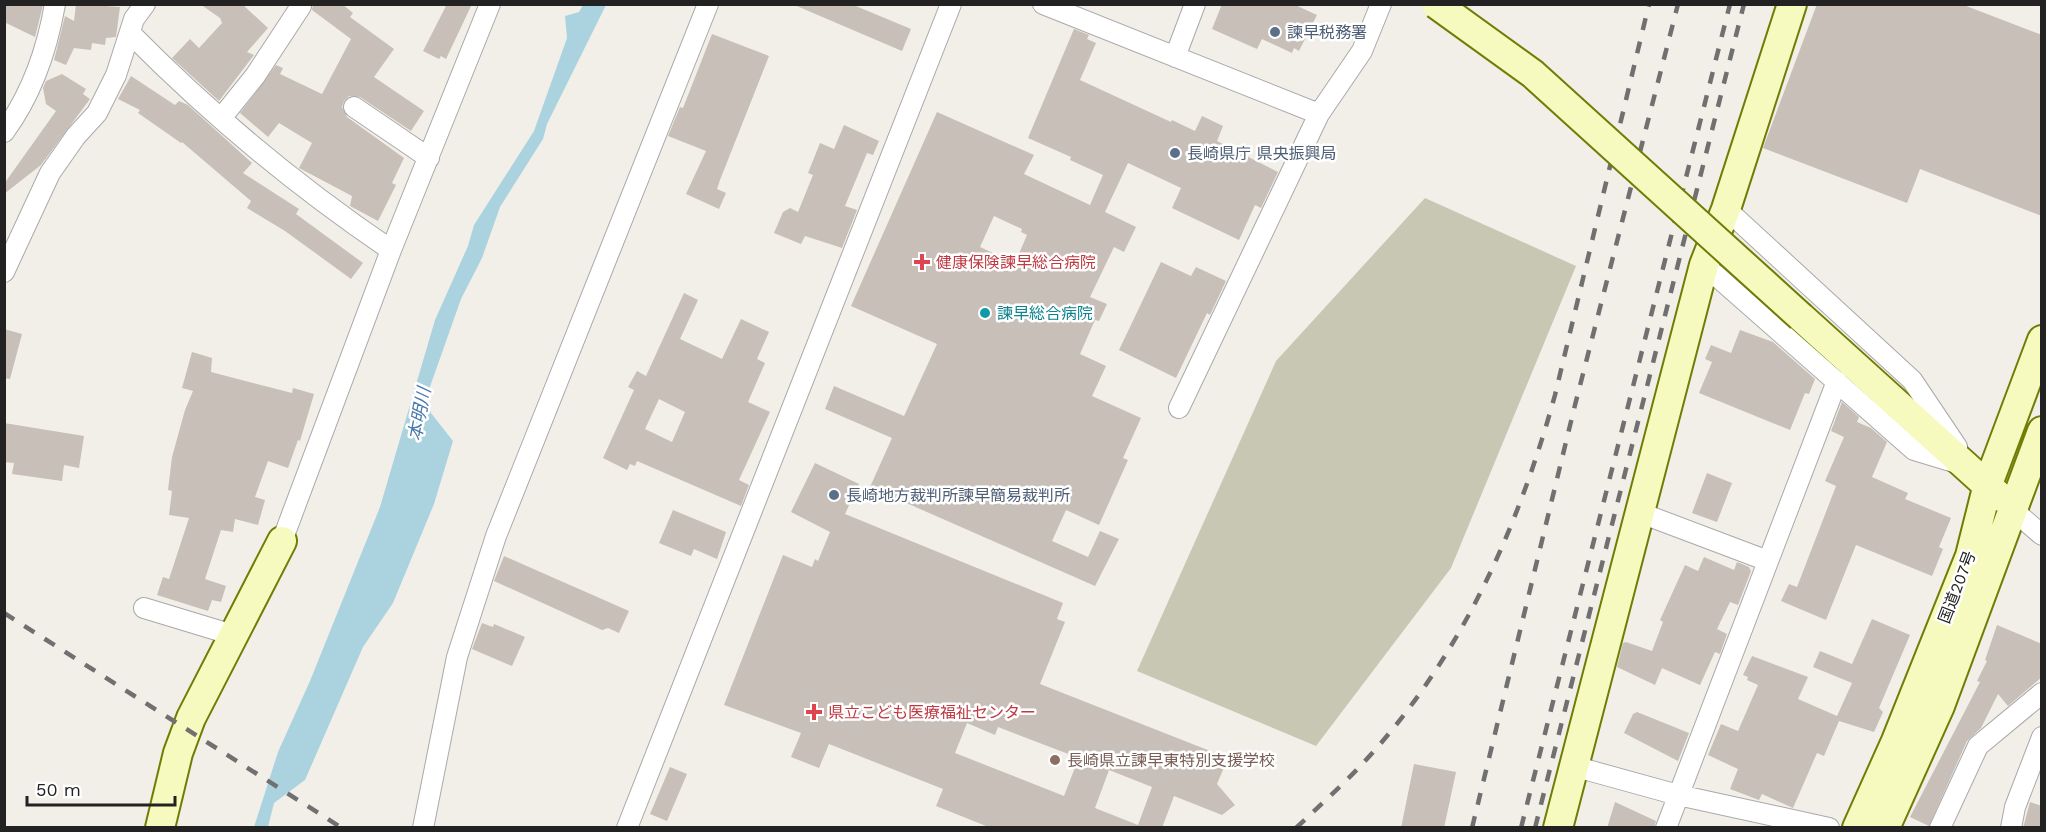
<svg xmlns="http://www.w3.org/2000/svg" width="2046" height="832" font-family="'Work Sans','Noto Sans JP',sans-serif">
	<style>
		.construction { fill: #c7c7b4 }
		.water { fill: #aad3df }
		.building { fill: #c7bfb8; fill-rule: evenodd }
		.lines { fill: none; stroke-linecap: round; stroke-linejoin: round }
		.street-casing { stroke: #a9a9a9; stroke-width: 22 }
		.secondary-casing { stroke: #707d05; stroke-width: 32 }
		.street { stroke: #fff; stroke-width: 20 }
		.secondary { stroke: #f7fabf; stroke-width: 28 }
		.rail { stroke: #707070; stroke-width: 4.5; stroke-dasharray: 12 12; stroke-linecap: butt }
		.secondary-bridge-casing { stroke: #707d05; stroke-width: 32; stroke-linecap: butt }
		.secondary-bridge { stroke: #f7fabf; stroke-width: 28 }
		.service-dot { fill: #5c6f8a; stroke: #fff; stroke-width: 2 }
		.health-dot { fill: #e0444e; stroke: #fff; stroke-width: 2 }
		.culture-dot { fill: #0f9aa8; stroke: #fff; stroke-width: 2 }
		.education-dot { fill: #8d6e63; stroke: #fff; stroke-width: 2 }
		.labels { text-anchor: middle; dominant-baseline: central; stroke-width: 5; stroke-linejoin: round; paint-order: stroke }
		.service-label { font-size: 16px; fill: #4e5e75; stroke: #fff; text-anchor: start }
		.health-label { font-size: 16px; fill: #be3a42; stroke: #fff; text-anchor: start }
		.culture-label { font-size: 16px; fill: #0d838f; stroke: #fff; text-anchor: start }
		.street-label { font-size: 16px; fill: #222; stroke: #fff }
		.education-label { font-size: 16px; fill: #785e54; stroke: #fff; text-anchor: start }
		.water-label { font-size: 18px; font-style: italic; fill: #4a7aab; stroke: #fff }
	</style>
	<rect width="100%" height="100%" fill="#f2efe9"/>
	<!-- construction -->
	<path class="construction" d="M1425,198L1576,266L1451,568L1316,746L1137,671L1276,361Z"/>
	<!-- water -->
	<path class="water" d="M583,5H606L547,124L543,139L500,207L482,258L461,299L426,398L431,413L453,441L434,504L393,603L363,647L305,780L274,803L268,827H254L278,752L310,681L380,507L435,320L468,246L474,225L534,131L567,38L565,16L579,12Z"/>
	<!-- building -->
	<path class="building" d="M4,4L43,5L35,37L4,22Z
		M76,4L120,7L116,37L106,38L105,45L92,43L91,50L74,48L66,65L54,60L65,16L74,21Z
		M200,4H242L268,28L247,52L254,55L219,101L172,58L190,39L199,48L222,23L220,18Z
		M313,4H342L353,13L350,17L394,49L374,77L424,111L411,131L360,97L349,96L344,101L342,107L347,117L404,158L392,183L396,185L378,221L350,206L352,196L299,168L312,143L279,123L268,137L240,113L276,65L283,68L280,74L322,94L351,39L312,10Z
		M447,4H472L446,59L441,56L439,59L423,51Z
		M792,4H851L911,29L902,51Z
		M1222,4H1293L1317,15L1299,51L1294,48L1292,53L1262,39L1257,49L1212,29Z
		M1817,4H1961L2042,35V216L1920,169L1907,203L1763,148Z
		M1074,29L1089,35L1087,39L1096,43L1080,80L1171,122L1172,120L1195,131L1202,116L1223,126L1217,141L1278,172L1261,208L1255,205L1239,240L1172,208L1181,188L1128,163L1105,212L1136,227L1124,252L1114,247L1090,297L1107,304L1099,321L1095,320L1080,354L1106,366L1092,396L1141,418L1123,458L1128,460L1099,525L1066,510L1052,541L1088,557L1100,531L1119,539L1095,586L870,487L892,438L825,409L834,386L904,416L937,344L851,306L937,112L1034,155L1024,174L1090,205L1103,175L1070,160L1071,157L1028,138ZM994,216L1022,229L1021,232L1027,235L1015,263L980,247Z
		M712,34L769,56L720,180L717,189L726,193L719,209L686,194L706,151L668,136L680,107L683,108Z
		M62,74L86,89L83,94L90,99L41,165L4,194V184L56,111L46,104L43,88L46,81Z
		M131,76L175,105L179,101L188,105L252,163L243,173L299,209L296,214L363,263L351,279L285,231L247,208L251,201L182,142L181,143L138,113L140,110L118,99Z
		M844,125L879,141L873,155L867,153L845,206L857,210L842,248L805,236L801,244L774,233L783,212L790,208L798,212L813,175L808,173L820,143L834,149Z
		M1161,262L1191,276L1196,267L1226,281L1210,315L1207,313L1176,378L1119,350Z
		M684,293L698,300L680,339L722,359L741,319L769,332L757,359L765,363L748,402L770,412L739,480L749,485L741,506L637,461L635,466L630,464L627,470L603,458L634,390L628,387L637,371L646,376ZM659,399L685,412L672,442L645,429Z
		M4,329L22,334L10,379L4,378Z
		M1740,330L1773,342L1815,379L1809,394L1805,393L1790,430L1699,393L1712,362L1705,359L1711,345L1731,353Z
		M192,352L212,358L211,372L292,393L293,388L314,394L300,441L298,440L288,468L268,461L255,497L265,500L258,525L235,519L233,532L221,530L205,579L226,586L221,602L212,600L208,611L157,595L163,577L169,579L189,518L169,515L172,491L168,490L172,457L185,410L193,391L182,388Z
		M1842,402L1859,417L1857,422L1871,428L1887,442L1872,477L1908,493L1905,499L1951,518L1939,547L1943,549L1932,576L1856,545L1826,620L1781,601L1789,584L1797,587L1836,486L1825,481L1844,437L1831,431Z
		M4,423L84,436L79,468L64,465L62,481L12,474L14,463L4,462Z
		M815,463L859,484L845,514L1063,603L1057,619L1065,622L1040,684L1228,758L1217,784L1235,805L1222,815L1174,796L1162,828H991L936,806L943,789L829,744L819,768L791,757L801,733L724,705L783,555L812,567L815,559L818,561L830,532L791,512ZM967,723L995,735L998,727L1071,755L1068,762L1076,765L1064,796L955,753ZM1109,770L1152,787L1138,825L1095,808Z
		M1707,473L1732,483L1717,522L1692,513Z
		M673,510L726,532L717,559L694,549L691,556L659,543Z
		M504,556L629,611L619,633L608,628L602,630L494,581Z
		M1704,557L1734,570L1737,562L1749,567L1751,571L1738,605L1730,602L1717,629L1727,634L1720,654L1715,652L1700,685L1662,668L1655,685L1617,667L1623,643L1626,642L1652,651L1663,622L1660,620L1685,565L1698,571Z
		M1872,619L1910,635L1879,708L1883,712L1874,732L1839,721L1824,756L1817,753L1793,808L1762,794L1759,800L1730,789L1738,769L1708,755L1721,724L1738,731L1758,685L1747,680L1748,677L1743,675L1752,656L1808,677L1798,699L1837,716L1852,683L1813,667L1820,651L1852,664Z
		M482,623L493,627L494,624L525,637L512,666L472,649Z
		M1997,625L2042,644V677L2008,706L1998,694L1981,728L1967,741L1929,826L1910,817L1980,682L1977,681L1987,661L1985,660Z
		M1637,712L1689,733L1678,761L1624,733L1633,714Z
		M1414,764L1456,772L1444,828H1401Z
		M670,767L687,774L667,821L650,814Z
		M1615,802L1656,821L1654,828H1607Z
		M2030,802L2042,806V828H2023Z"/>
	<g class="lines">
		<!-- street casing -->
		<g class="street-casing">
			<path id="street" d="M1043,4L1319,114
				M131,34C210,114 298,187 391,250
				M1175,57L1195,4
				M354,107L429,158
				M222,117L255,76L301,6
				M4,132C32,94 47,50 55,4
				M1726,209L1912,380L1957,447
				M1704,265L1914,450L1957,463
				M4,272L50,173L76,136L97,113L116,75L134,19L145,4
				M1179,408L1319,114L1362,51L1381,4
				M2014,511L2042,535
				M1638,512L1768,561
				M282,541L391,250L490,4
				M144,608L233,635
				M1573,766L1678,795L1829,828
				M423,828L457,657L496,536L708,4
				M627,828L951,4
				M1666,828L1837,381
				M1940,828L1978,746L2042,693
				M2011,828L2015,807L2042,737"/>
		</g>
		<!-- secondary casing -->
		<g class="secondary-casing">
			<path id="secondary" d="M1801,317L2000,497
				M160,828L178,753L191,718L282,541
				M1558,828L1704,265L1726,209L1792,4
				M1857,828L1896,741L1970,556L1988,484L2042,340
				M1885,828L1940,706L2042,431"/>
		</g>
		<!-- street -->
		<use href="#street" class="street"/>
		<!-- secondary -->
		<use href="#secondary" class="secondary"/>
		<!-- rail -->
		<path class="rail" d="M4,613L342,828
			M1296,828C1319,806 1343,785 1365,761C1461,657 1518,529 1555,395L1649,4
			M1472,828L1575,405L1678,4
			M1521,828L1730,4
			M1535,828L1744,4"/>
		<!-- secondary-bridge casing -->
		<g class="secondary-bridge-casing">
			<path id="secondary-bridge" d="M1436,4L1533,74L1801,317"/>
		</g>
		<!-- secondary-bridge -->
		<use href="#secondary-bridge" class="secondary-bridge"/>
	</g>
	<!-- markers -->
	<g class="service-dot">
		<circle cx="1275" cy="32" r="6"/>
		<circle cx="1175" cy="153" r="6"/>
		<circle cx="834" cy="495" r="6"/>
	</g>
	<g class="health-dot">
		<path d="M919 253h6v6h6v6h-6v6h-6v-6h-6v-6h6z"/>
		<path d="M811 703h6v6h6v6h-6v6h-6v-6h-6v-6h6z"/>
	</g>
	<circle class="culture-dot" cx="985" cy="313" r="6"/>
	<circle class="education-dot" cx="1055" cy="760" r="6"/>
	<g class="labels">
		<!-- service labels -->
		<g class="service-label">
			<text x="1287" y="32">諫早税務署</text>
			<text x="1187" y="153">長崎県庁 県央振興局</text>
			<text x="846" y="495">長崎地方裁判所諫早簡易裁判所</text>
		</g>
		<!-- health labels -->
		<g class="health-label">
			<text x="936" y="262">健康保険諫早総合病院</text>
			<text x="828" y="712">県立こども医療福祉センター</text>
		</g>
		<!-- culture labels -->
		<g class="culture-label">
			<text x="997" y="313">諫早総合病院</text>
		</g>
		<!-- street labels -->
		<g class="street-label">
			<text transform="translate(1957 587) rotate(-69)">国道207号</text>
		</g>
		<!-- education labels -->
		<g class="education-label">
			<text x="1067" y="760">長崎県立諫早東特別支援学校</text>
		</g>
		<!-- water labels -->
		<g class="water-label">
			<text transform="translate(419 414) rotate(-79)">本明川</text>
		</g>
	</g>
	<!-- border -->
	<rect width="2046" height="832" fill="none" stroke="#222222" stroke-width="12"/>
	<!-- scale -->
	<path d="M27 796v9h148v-9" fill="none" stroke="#222222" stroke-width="3"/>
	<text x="36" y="796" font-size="18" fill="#222222" stroke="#ffffff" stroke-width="4.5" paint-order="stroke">50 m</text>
</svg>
